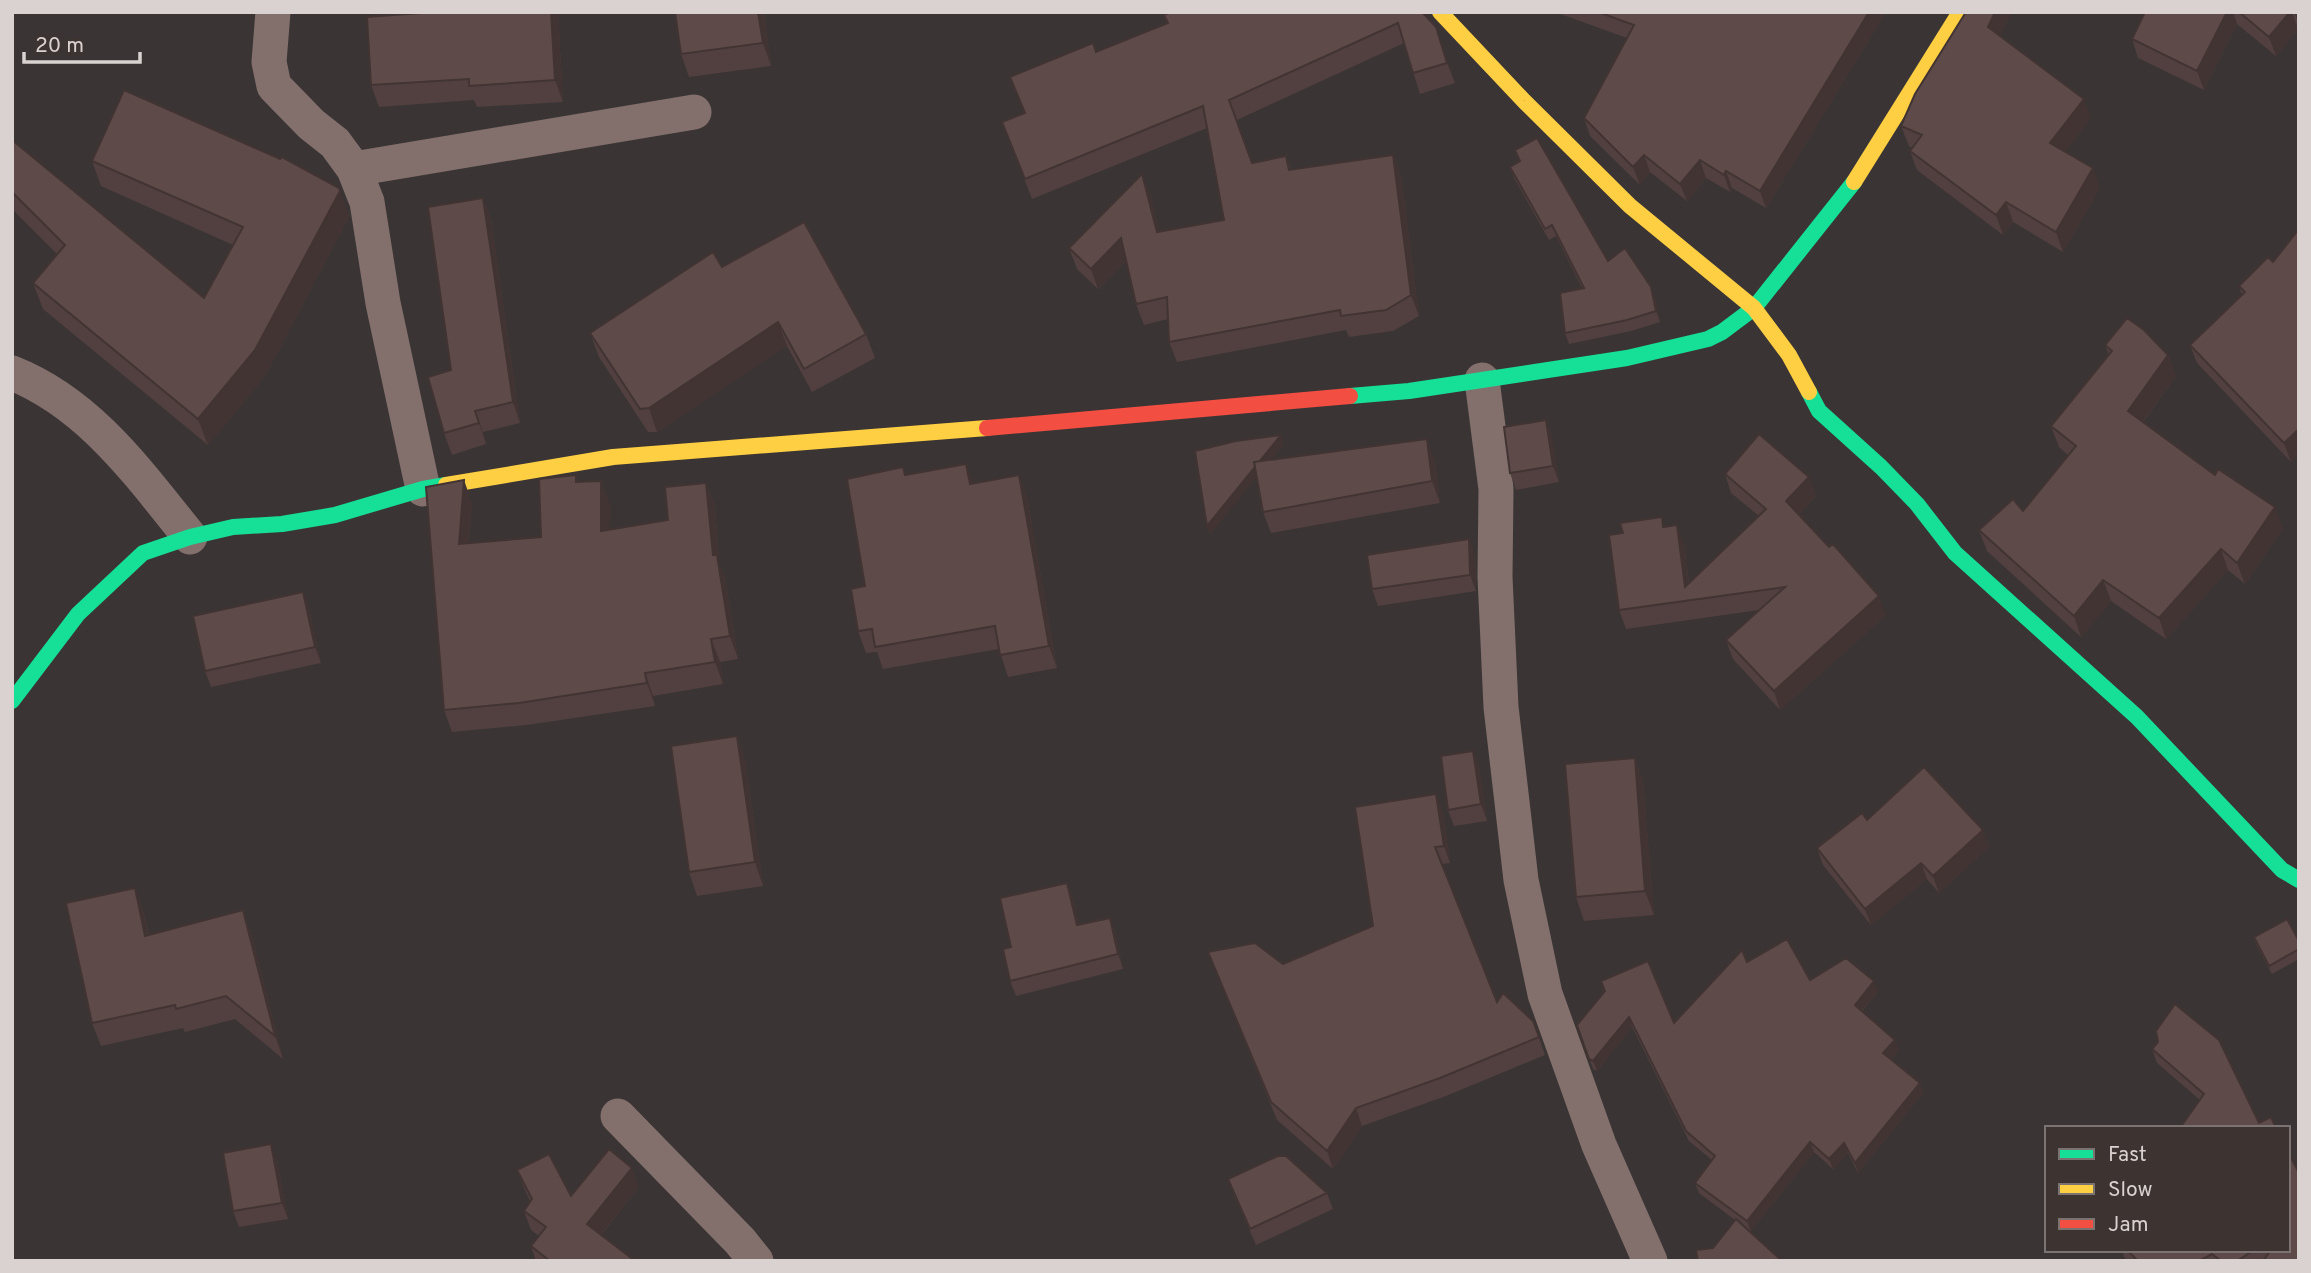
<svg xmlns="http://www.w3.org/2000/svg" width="2311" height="1273" font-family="Overpass,sans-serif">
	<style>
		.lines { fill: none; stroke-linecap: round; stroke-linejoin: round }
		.street { stroke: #83706c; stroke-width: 35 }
		.fast { stroke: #16e098; stroke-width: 16 }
		.slow { stroke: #ffcf43; stroke-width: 16 }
		.jam { stroke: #f24e42; stroke-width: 16 }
		.wall { fill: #51403f }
		.shaded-wall { fill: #423433 }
		.building { fill: #5e4b49; stroke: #423433; stroke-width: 2 }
	</style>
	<rect width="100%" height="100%" fill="#3a3534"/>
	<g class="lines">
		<!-- street -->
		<path class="street" d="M273,12L269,62L274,86L311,124L335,143L354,169L367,202L383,303L423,489
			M354,169L694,112
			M12,373C90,404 139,474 190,537
			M1482,380L1496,489L1495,577L1501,707L1521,880L1545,994L1599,1145L1650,1261
			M618,1116L740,1241L756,1261"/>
		<!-- fast -->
		<path class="fast" d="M1809,392L1819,411L1881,467L1917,504L1955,553L2137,717L2282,870L2299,880
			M1350,396L1409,391L1627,358L1708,339L1722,332L1754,308L1854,182
			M12,701L78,614L143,553L190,537L233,527L282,524L335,515L423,489L446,485"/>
		<!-- slow -->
		<path class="slow" d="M1440,12L1524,101L1630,206L1754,308L1789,355L1809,392
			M1854,182L1960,12
			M446,485L613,457L987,428"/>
		<!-- jam -->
		<path class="jam" d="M987,428L1350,396"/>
	</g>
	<!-- wall -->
	<path class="wall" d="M558,12L563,102L477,107L474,100L379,107L371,85Z
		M675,12H764L771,66L689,77L681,54Z
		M1422,12L1436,27L1455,83L1420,94L1404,43L1237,120L1252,163L1286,156L1291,170L1393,155L1401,175L1419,316L1393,331L1349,337L1346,330L1177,362L1169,342L1168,319L1144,325L1136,304L1126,261L1098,289L1077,269L1069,248L1150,194L1159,232L1224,220L1207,128L1032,199L1002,122L1024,113L1010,77L1096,52L1167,24L1164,15Z
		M1555,12H1886L1766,208L1732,188L1730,192L1706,178L1687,201L1650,172L1640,185L1590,136L1584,118L1627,38Z
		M2145,12H2299V30L2298,29L2276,56L2237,24L2204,90L2138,58L2132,39Z
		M2000,36L2091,118L2065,152L2100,188L2063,252L2013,222L2003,235L1917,170L1910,151L1912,148L1909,146L1901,126Z
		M12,140L204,298L233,245L101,186L92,161L349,214V217L265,376L208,445L43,309L33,283L57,254L12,209Z
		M1515,150L1608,261L1655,298L1660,322L1631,331L1569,344L1565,333L1582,288L1556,236L1549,240L1514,178L1510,167L1519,161Z
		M483,198L491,219L520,423L483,432L486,444L452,455L444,433L451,370Z
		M2299,229V455L2291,462L2197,363L2190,345L2242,295L2239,286L2273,262Z
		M722,267L866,334L875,358L812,392L787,346L657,432H648L599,357L590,333Z
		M2105,345L2168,355L2176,376L2143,422L2283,528L2245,584L2228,570L2166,639L2111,601L2081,637L1987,551L1979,530L2023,511L2068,455L2059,447L2051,426L2109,355Z
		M1546,420L1552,437L1559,482L1516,490L1510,473Z
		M1284,444L1271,460L1435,461L1440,503L1271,533L1263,512L1256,477L1210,534L1207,526Z
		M1725,474L1809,477L1816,496L1799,514L1886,615L1780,710L1733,659L1726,640L1759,610L1626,629L1619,610L1666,527L1684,544L1689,583L1759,516L1731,493Z
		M906,475L973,484L1027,497L1057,668L1008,677L999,649L883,669L877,652L866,653L858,631L865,586Z
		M579,482L610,504L609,529L668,520L706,483L715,506L719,562L725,577L738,659L720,662L723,684L653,696L655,706L527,725L452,732L444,710L472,503L469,543L541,537Z
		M1469,539L1475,555L1476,591L1378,606L1372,589Z
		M303,592L309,608L321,663L211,687L205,671Z
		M737,736L745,759L763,886L697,896L689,872Z
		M1473,751L1479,767L1487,821L1454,826L1448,810Z
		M1635,758L1643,781L1654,915L1584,921L1576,897Z
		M1443,812L1450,863L1442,864L1497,1002L1533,1021L1545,1055L1446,1096L1362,1126L1333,1169L1277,1120L1208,952L1283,964L1373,926Z
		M1867,820L1983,830L1989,847L1939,893L1927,879L1871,925L1823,865L1817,848Z
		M135,888L143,911L149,935L251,933L283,1059L235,1019L185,1032L183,1028L101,1046L92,1023Z
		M1073,898L1079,925L1110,918L1115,933L1123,969L1016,996L1010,981L1011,947Z
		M2254,937L2299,941V959L2272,974L2257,946Z
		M1747,962L1810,980L1878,991L1862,1011L1895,1040L1899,1050L1890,1059L1920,1083L1923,1093L1858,1173L1848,1153L1833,1169L1814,1152L1751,1231L1741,1224L1713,1248L1735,1220L1699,1193L1695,1183L1712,1160L1689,1141L1632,1027L1597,1071L1593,1069L1577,1025L1604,992L1601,981L1674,1023Z
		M2152,1049L2259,1123L2180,1128L2200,1100L2157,1063Z
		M277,1161L288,1219L239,1227L233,1211Z
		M517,1170L571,1196L639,1187L601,1235L635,1261H536L531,1246L539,1236L531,1230L524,1211L530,1201L525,1190Z
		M1228,1179L1327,1193L1333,1209L1256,1245L1234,1195Z
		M2122,1250H2288L2299,1261H2128L2124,1257Z"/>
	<!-- shaded-wall -->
	<path class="shaded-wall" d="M551,12H558L563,102L555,80Z
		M758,12H764L771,66L763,43Z
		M1869,12H1886L1766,208L1760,191Z
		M1995,12H2012L1995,46L1988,27Z
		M2227,12H2233L2237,24L2204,90L2197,71Z
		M2290,12H2292L2298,29L2276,56L2269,37Z
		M2297,12H2299V23L2295,14Z
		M1436,27L1443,47L1455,83L1447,63Z
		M2084,99L2091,118L2057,163L2050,143Z
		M1393,155L1401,175L1419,316L1411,295Z
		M1644,155L1650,172L1640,185L1633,167Z
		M1700,160L1706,178L1687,201L1680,184Z
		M2093,168L2100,188L2063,252L2056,232Z
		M1726,171L1732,188L1730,192L1724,175Z
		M1142,174L1150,194L1164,252L1157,232Z
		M339,188L349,217L265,376L208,445L198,419Z
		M483,198L491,219L520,423L513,402Z
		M2006,202L2013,222L2003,235L1996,215Z
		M1121,238L1128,259L1098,289L1091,269Z
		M1651,287L1655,298L1660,322L1656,311Z
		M778,322L787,346L657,432L649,408Z
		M2168,355L2176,376L2135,432L2128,411Z
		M475,411L483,432L486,444Z
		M1546,420L1552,437L1559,482L1553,466Z
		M2299,429V455L2291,462L2284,443Z
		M1281,435L1284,444L1210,534L1207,526Z
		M1427,439L1435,461L1440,503L1432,481Z
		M966,464L974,486L970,484Z
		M1019,475L1027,497L1057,668L1049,646Z
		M1809,477L1816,496L1793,520L1786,501Z
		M464,480L472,503L467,567L459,544Z
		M601,481L610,504L609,553L601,531Z
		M706,483L715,506L719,562L725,577L738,659L730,636L713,555Z
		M2275,507L2283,528L2245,584L2237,563Z
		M1677,525L1684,544L1691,600L1685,587Z
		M1469,539L1475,555L1476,591L1470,575Z
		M2221,549L2228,570L2166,639L2159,618Z
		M2103,580L2111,601L2081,637L2074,616Z
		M303,592L309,608L321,663L315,647Z
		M1879,596L1886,615L1780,710L1774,691Z
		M711,639L720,662L723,684L715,662Z
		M645,673L653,696L655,706L647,683Z
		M737,736L745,759L763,886L755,862Z
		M1473,751L1479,767L1487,821L1481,804Z
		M1635,758L1643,781L1654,915L1645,891Z
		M1436,794L1443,812L1450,863L1444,846Z
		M1983,830L1989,847L1939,893L1933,876Z
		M1921,863L1927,879L1871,925L1865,909Z
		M1067,883L1073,898L1083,941L1077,925Z
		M135,888L143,911L154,959L145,936Z
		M243,910L251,933L283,1059L275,1036Z
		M1110,918L1115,933L1123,969L1118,954Z
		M1874,981L1878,991L1858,1015L1855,1005Z
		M1629,1017L1632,1027L1597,1071L1593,1061Z
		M1895,1040L1899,1050L1886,1063L1883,1053Z
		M1920,1083L1923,1093L1858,1173L1855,1163Z
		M1356,1108L1362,1126L1333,1169L1327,1151Z
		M1810,1142L1814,1152L1751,1231L1747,1221Z
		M1844,1143L1848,1153L1833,1169L1829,1159Z
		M271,1144L277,1161L288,1219L282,1203Z
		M632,1168L639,1187L594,1243L587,1224Z"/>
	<!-- building -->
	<path class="building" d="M435,12H551L555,80L469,86V79L371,85L367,17Z
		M675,12H758L763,43L681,54Z
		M1170,12H1422L1436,27L1447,63L1413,73L1398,23L1229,100L1252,163L1286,156L1289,170L1393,155L1411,295L1386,310L1341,316L1340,310L1169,342L1167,297L1136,304L1121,238L1091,269L1069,248L1142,174L1157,232L1224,220L1203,106L1025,179L1002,122L1025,113L1010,77L1093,43L1096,52L1168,23L1164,15Z
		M1598,12H1869L1760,191L1726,171L1724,175L1700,160L1680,184L1644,155L1633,167L1584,118L1634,25Z
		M1966,12H1995L1988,27L2084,99L2050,143L2093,168L2056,232L2006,202L1996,215L1910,151L1922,135L1901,126L1915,94Z
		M2145,12H2227L2197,71L2132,39Z
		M2239,12H2290L2269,37Z
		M124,90L280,159L282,157L339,188L340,191L255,350L198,419L33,283L65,245L12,192V140L204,298L243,227L92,161Z
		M1537,138L1608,261L1625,248L1651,287L1656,311L1627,320L1565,333L1560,293L1584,288L1552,225L1545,229L1510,167L1520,161L1515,150Z
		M483,198L513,402L475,411L479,423L444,433L428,377L451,370L428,207Z
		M804,222L866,334L804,369L778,322L649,408L640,409L590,333L713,252L722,267Z
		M2299,229V429L2284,443L2190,345L2245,292L2239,286L2268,257L2273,262Z
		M2127,318L2144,330L2168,355L2128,411L2215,475L2218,469L2275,507L2237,563L2221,549L2159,618L2103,580L2074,616L1979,530L2013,499L2023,511L2076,446L2051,426L2112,351L2105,345Z
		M1546,420L1553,466L1510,473L1504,427Z
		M1759,434L1809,477L1786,501L1829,547L1833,544L1879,596L1774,691L1726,640L1785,587L1619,610L1609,535L1623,533L1620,523L1662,517L1663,527L1677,525L1685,587L1766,509L1725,474Z
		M1281,435L1260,461L1254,462L1255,467L1207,526L1195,451L1236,441Z
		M1427,439L1432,481L1263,512L1254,462Z
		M966,464L970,484L1019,475L1049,646L1000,655L995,626L875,647L872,629L858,631L851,589L865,586L847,479L903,467L905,475Z
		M576,475V482L601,481V531L668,520L665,487L706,483L713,555H717L730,636L711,639L715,662L645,673L647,683L519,703L444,710L426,487L464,480L459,544L541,537L539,479Z
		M1469,539L1470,575L1372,589L1367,555Z
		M303,592L315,647L205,671L193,616Z
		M737,736L755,862L689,872L671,746Z
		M1473,751L1481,804L1448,810L1441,756Z
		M1635,758L1645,891L1576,897L1565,764Z
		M1924,767L1983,830L1933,876L1921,863L1865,909L1817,848L1862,813L1867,820Z
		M1436,794L1444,846L1435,847L1497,1002L1503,993L1533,1021L1539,1037L1440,1078L1356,1108L1327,1151L1271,1102L1208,952L1255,943L1283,964L1373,926L1355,807Z
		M1067,883L1077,925L1110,918L1118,954L1010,981L1003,949L1011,947L1000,898Z
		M135,888L145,936L243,910L275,1036L226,996L176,1009L175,1005L92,1023L66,903Z
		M2287,919L2299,941V949L2269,966L2254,937Z
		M1787,939L1810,980L1846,958L1874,981L1855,1005L1895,1040L1883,1053L1920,1083L1855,1163L1844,1143L1829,1159L1810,1142L1747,1221L1695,1183L1715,1156L1686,1131L1629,1017L1593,1061L1589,1059L1577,1025L1605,991L1601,981L1648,961L1674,1023L1742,950L1747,962Z
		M2175,1004L2219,1040L2259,1123L2271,1117L2276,1128H2180L2204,1094L2152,1049L2158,1042L2156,1031Z
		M271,1144L282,1203L233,1211L223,1153Z
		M609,1149L632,1168L587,1224L635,1261H550L531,1246L546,1227L524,1211L532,1199L517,1170L549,1154L571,1196Z
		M2288,1152L2299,1173V1261H2263L2271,1250H2288Z
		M1278,1156H1286L1327,1193L1250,1229L1228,1179Z
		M1736,1219L1782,1261H1698L1696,1250L1713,1248Z
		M2127,1250H2254L2237,1261H2221L2212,1254L2199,1261H2138Z"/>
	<!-- border -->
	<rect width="2311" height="1273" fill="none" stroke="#d9d2d1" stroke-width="28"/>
	<!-- legend -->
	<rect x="2045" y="1126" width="245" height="126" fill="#3d3331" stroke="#7b7371" stroke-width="2"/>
	<rect x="2059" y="1149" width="35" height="10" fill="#16e098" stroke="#7b7371" stroke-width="2"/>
	<text x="2108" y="1161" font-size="21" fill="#d9d2d1">Fast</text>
	<rect x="2059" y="1184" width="35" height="10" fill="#ffcf43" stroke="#7b7371" stroke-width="2"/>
	<text x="2108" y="1196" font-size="21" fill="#d9d2d1">Slow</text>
	<rect x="2059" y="1219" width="35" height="10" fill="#f24e42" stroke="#7b7371" stroke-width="2"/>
	<text x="2108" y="1231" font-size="21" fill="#d9d2d1">Jam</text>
	<!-- scale -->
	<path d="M24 52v10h116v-10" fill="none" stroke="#d9d2d1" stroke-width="3.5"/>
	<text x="35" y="52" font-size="21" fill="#d9d2d1" stroke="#3d3331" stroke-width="5" paint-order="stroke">20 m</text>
</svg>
